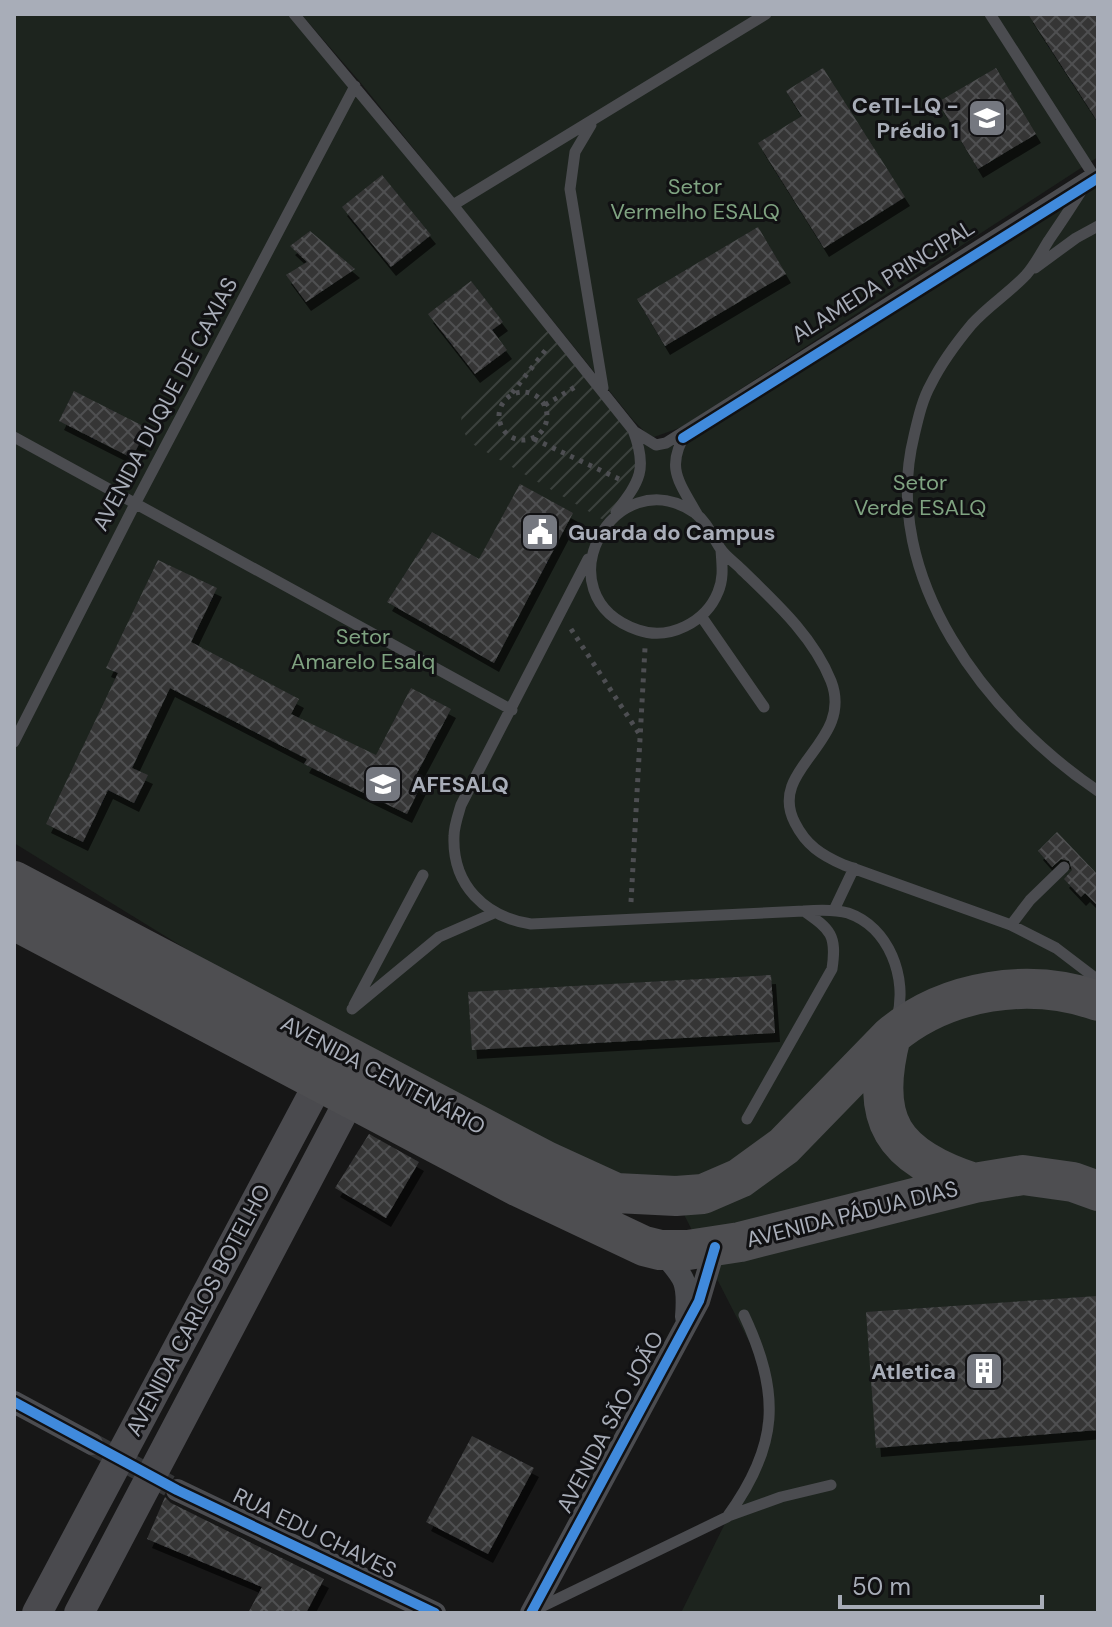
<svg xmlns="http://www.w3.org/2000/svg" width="1112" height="1627" font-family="'DM Sans',sans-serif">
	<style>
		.park { fill: #1d241e }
		.garden { fill: url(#garden-furrows) }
		.building { fill: url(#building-cross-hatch); filter: url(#shadow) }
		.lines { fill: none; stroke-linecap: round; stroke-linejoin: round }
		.street-tunnel { stroke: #343537; stroke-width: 22; stroke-dasharray: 22 11; stroke-linecap: butt }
		.path { stroke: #4d4e52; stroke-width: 5; stroke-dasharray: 4 6; stroke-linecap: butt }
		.lane { stroke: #4b4c50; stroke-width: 11 }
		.street { stroke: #4b4c50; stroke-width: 22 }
		.secondary { stroke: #4a4a4e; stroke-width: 30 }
		.highway { stroke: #4e4e51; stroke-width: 40 }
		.cycleway-casing { stroke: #111113; stroke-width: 15 }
		.cycleway { stroke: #408adc; stroke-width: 10 }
		.labels { text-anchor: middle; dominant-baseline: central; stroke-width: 6; stroke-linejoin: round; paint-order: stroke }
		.poi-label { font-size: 22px; font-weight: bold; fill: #a8adb8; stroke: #111113; text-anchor: end }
		.park-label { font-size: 22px; fill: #7fa381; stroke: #111113 }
		.street-label { font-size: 22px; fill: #a8adb8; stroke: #111113 }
	</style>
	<defs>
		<pattern id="garden-furrows" width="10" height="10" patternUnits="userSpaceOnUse" patternTransform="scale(2)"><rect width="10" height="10" fill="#1d241e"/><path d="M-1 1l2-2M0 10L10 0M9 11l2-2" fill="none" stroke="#3b413d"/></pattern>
		<pattern id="building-cross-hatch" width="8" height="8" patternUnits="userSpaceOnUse" patternTransform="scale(2)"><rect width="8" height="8" fill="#353536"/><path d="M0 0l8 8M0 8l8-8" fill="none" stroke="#4f5051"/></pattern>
		<filter id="shadow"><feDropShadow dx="5" dy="9" stdDeviation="0" flood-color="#0009"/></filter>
	</defs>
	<rect width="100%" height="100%" fill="#171717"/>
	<!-- park -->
	<path class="park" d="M14,14H292L634,430L656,444L689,428L1098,173V1613H681L759,1454L765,1432V1395L757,1357L676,1199L652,1197L308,1024L14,843Z
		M301,14H1098V157L682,427L654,437L646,433L633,420L360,82Z"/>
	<!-- garden -->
	<path class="garden" d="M551,328L631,432L638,474L612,525L469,442C460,425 458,416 468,398Z"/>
	<!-- building -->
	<path class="building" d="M1028,14H1098V122Z
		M823,68L905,197L824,248L758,143L802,116L786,91Z
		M996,68L1036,134L978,169L938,102Z
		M382,175L431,235L391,267L342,207Z
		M758,227L786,274L665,346L637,299Z
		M310,231L355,269L306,302L286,275L307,262L290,246Z
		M471,281L503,322L492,330L507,350L475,374L428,314Z
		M74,391L147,428L132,458L59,421Z
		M520,484L573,513L494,663L387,602L432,532L479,559Z
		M158,560L217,588L191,642L299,699L291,714L376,755L411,688L451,709L416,775L424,779L407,814L304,764L307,759L170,688L132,768L148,775L134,803L108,790L83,842L46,824L118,673L106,668Z
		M1057,832L1098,875V906L1085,893L1081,897L1064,879L1072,870L1069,861L1061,859L1052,867L1038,851Z
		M771,975L775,1033L472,1050L468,992Z
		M369,1134L419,1162L386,1218L335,1188Z
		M1097,1296L1098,1430L876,1448L866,1312Z
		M472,1436L534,1468L488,1554L426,1522Z
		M165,1497L171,1503L324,1579L306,1613H248L262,1587L147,1539Z"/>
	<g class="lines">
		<!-- street-tunnel -->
		<path class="street-tunnel" d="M92,1444L177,1490"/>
		<!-- path -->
		<path class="path" d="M499 416a24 24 0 1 1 48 0a24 24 0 1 1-48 0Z
			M512,393L548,347
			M545,405L575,387
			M534,439L619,479
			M571,629L640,735
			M631,902L645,648"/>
		<!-- lane -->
		<path class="lane" d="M294,14L453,205L633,430C648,469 640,481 616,512
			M990,14L1092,173C1079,196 1064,218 1049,240C1042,251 1035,265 1026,275C1009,293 988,306 972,324C957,342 941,364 931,384C922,400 918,419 914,436C879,577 988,717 1098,791
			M591,125L575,152L570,189L603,388
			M453,205L766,14
			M1035,268L1076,238L1098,226
			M687,431C665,467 678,480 697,514
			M635,432L656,445L666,443L1091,174
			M14,437L512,710
			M721,550C722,565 724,578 718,592C706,622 669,641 638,630C539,596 614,457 695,513C707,522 712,536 720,548C725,556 734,562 741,569C775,602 813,636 831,681C855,743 766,768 795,823C806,845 821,855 844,865L1011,925L1056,948L1098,980
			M588,559L461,805C458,815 454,826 454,836C452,885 485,917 531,924L804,911C818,910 834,909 848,913C889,927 908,978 897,1018
			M701,616L764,707
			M14,742L135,504L355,86
			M834,910L854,868
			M1011,925L1030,900L1064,867
			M354,1005L423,875
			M352,1009L439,937L494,913
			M747,1119L832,969C837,935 831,930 804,911
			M728,1516L781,1497L831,1485
			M535,1606L541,1607L727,1517C779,1446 781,1394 744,1315"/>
		<!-- street -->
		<path class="street" d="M660,1250C684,1277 689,1280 686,1317
			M14,1402L92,1444
			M177,1490L435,1613
			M531,1613L699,1301L715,1247"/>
		<!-- secondary -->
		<path class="secondary" d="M37,1613L330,1062
			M79,1613L350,1099"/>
		<!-- highway -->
		<path class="highway" d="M14,881L546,1161L616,1193L676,1196L703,1194L740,1178L784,1146L891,1036C947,989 1030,977 1098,1001
			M14,920L519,1187L644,1246L660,1250H688L740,1242L974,1183L1023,1175L1073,1182L1098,1191
			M891,1036C869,1121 892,1156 974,1183"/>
		<!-- cycleway casing -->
		<g class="cycleway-casing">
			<path id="cycleway" d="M683,438L1098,178
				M14,1402L177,1490L435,1613
				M531,1613L699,1301L715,1247"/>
		</g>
		<!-- cycleway -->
		<use href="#cycleway" class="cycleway"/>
	</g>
	<!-- icons -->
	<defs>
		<g id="university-square" transform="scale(2)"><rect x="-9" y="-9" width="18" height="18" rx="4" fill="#757880" stroke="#111113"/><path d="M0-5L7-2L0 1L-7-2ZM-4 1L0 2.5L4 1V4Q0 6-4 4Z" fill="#fff"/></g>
		<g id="civic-square" transform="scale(2)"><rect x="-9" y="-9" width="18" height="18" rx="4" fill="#757880" stroke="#111113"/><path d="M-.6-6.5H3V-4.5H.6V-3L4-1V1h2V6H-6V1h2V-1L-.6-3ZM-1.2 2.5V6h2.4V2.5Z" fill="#fff"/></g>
		<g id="building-square" transform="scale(2)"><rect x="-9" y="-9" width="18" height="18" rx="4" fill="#757880" stroke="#111113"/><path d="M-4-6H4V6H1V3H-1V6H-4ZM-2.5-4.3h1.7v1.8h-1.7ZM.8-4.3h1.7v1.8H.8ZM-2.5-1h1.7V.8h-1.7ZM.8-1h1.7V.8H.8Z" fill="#fff"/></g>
	</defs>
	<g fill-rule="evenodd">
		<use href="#university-square" x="987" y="118"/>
		<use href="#civic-square" x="540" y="532"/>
		<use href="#university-square" x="383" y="784"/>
		<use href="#building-square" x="984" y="1371"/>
	</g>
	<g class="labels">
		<!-- poi labels -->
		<g class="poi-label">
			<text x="959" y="105">CeTI-LQ -<tspan x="959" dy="25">Prédio 1</tspan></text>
			<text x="568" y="532" text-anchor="start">Guarda do Campus</text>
			<text x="411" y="784" text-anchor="start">AFESALQ</text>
			<text x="956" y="1371">Atletica</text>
		</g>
		<!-- park labels -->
		<g class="park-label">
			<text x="695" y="186">Setor<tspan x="695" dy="25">Vermelho ESALQ</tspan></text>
			<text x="920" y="482">Setor<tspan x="920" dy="25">Verde ESALQ</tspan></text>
			<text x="363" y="636">Setor<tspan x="363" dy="25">Amarelo Esalq</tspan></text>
		</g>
		<!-- street labels -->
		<g class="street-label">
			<text transform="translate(883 281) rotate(-32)">ALAMEDA PRINCIPAL</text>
			<text transform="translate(165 404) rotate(-62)">AVENIDA DUQUE DE CAXIAS</text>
			<text transform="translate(383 1075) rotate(28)">AVENIDA CENTENÁRIO</text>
			<text transform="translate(852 1214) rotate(-14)">AVENIDA PÁDUA DIAS</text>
			<text transform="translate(198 1310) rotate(-62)">AVENIDA CARLOS BOTELHO</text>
			<text transform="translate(610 1422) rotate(-62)">AVENIDA SÃO JOÃO</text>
			<text transform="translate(315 1533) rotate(26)">RUA EDU CHAVES</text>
		</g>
	</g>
	<!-- border -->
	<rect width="1112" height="1627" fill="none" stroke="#a8adb8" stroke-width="32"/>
	<!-- scale -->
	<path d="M840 1595v12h202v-12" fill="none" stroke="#a8adb8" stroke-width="4"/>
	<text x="852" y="1595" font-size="24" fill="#a8adb8" stroke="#111113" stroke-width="6" paint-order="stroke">50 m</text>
</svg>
